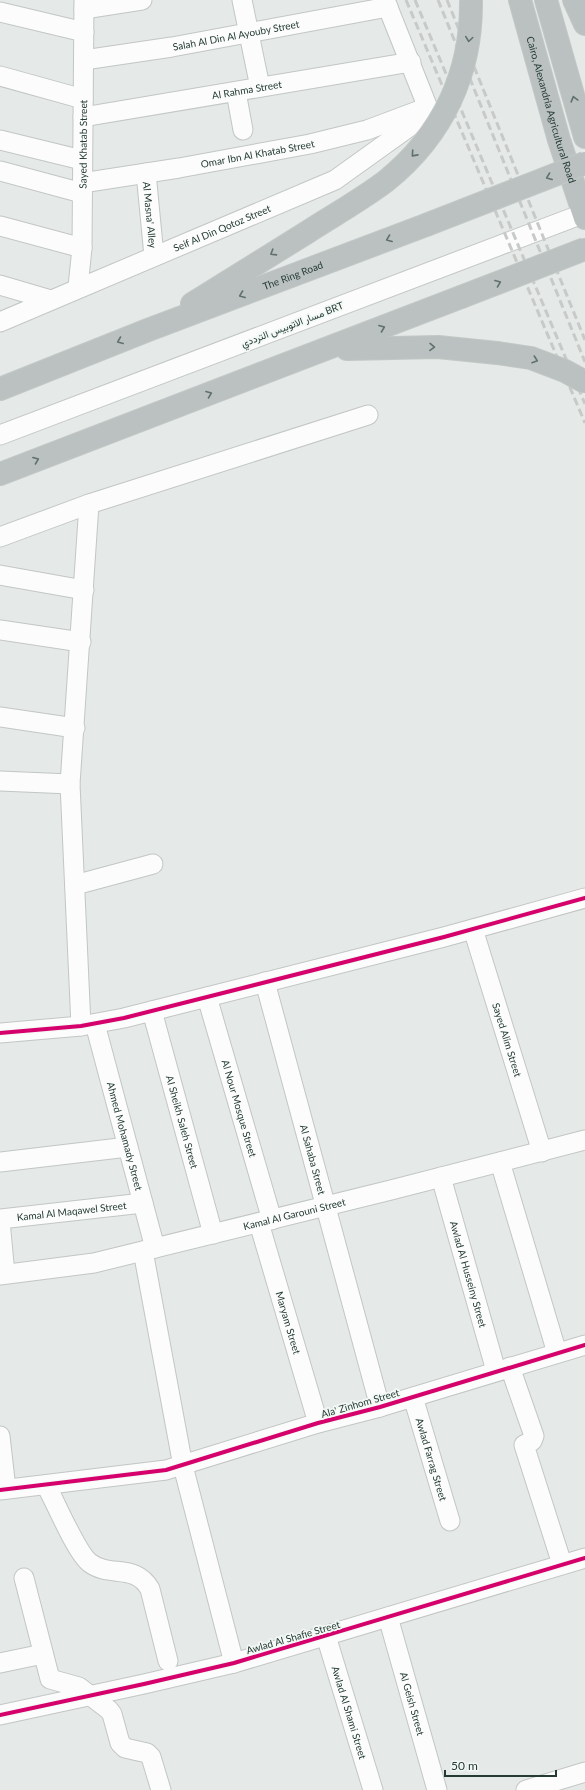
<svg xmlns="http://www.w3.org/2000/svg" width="585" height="1790" font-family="Lato,Vazirmatn,sans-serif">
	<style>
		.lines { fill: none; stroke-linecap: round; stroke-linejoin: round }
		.minor-casing { stroke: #c2c6c4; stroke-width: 21 }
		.highway-casing { stroke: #c1c8c6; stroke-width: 24 }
		.minor { stroke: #fbfcfb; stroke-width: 19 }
		.highway { stroke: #bbc1c0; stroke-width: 22 }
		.rail { stroke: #c7cac9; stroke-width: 3; stroke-dasharray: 8 4; stroke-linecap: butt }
		.highway-bridge-casing { stroke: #c1c8c6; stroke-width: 24; stroke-linecap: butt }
		.highway-bridge { stroke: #bbc1c0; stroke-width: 22 }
		.cycleway-casing { stroke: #f3f8f5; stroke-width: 6 }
		.cycleway { stroke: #d6006c; stroke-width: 4 }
		.oneway { stroke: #60716c }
		.labels { text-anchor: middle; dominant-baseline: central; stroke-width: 3.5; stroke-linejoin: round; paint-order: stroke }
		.street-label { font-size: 10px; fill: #243b34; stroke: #f3f8f5 }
	</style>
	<rect width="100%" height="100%" fill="#e5e9e7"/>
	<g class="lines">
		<!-- minor casing -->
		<g class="minor-casing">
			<g id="minor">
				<path d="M242,0L260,87"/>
				<path d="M385,0L428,108"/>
				<path d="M84,9L142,0"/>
				<path d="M0,12L84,32"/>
				<path id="s1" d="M84,60L172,47L388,7"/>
				<path d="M0,76L83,99"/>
				<path d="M236,92L243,130"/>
				<path id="s2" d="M83,117L411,62"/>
				<path d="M0,140L82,160"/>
				<path d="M0,171L82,193"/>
				<path id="s3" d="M146,173L154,256"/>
				<path id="s4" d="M82,183L179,168L310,144L367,130L423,109"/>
				<path d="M0,226L82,248"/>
				<path d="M0,285L51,300"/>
				<path id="s5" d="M78,287L82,248L84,0"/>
				<path id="s6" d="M0,322L335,180L409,127L428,108"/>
				<path d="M0,435L585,213"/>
				<path d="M0,537L89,504L368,415"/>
				<path d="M0,575L84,590"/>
				<path d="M0,630L81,642"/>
				<path d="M0,717L75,728"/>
				<path d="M0,781L70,784"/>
				<path d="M75,885L153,864"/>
				<path id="s7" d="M473,929L542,1152"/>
				<path id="s8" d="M265,982L380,1407"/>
				<path id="s9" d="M207,997L272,1220"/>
				<path id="s10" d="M152,1011L213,1234"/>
				<path id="s11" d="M95,1024L155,1248"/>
				<path d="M81,1026L70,784L89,504"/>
				<path d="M0,1033L81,1026L124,1018L444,937L585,898"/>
				<path d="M0,1162L128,1147"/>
				<path d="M500,1162L557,1353"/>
				<path id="s12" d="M441,1177L496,1371"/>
				<path id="s13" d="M0,1219L143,1203"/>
				<path d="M0,1221L5,1274"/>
				<path id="s14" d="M259,1223L318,1423"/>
				<path d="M143,1251L183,1466L234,1663"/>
				<path id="s15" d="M0,1275L94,1263L391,1190L585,1140"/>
				<path d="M510,1367L534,1436L532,1441L524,1445L562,1564"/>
				<path id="s16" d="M413,1397L450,1521"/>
				<path d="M0,1436L6,1489"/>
				<path d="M46,1485C55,1501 77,1554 90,1563C110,1578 135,1563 150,1589L168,1661"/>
				<path d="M0,1490L166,1470L318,1423L380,1407L585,1345"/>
				<path d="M24,1578L50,1679L79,1687L109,1710L112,1714L120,1743L125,1748L147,1753L151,1757L161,1790"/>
				<path id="s17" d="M388,1617L437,1790"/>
				<path id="s18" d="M326,1636L373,1790"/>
				<path d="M0,1663L43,1654"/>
				<path d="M0,1715L144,1684L234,1663L585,1558"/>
				<path d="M526,1790L585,1772"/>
			</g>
		</g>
		<!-- highway casing -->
		<g class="highway-casing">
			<g id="highway">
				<path id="s19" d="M520,0L559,140L585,218"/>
				<path d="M546,0L585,137"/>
				<path d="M574,0L585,24"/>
				<path d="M192,304L306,233"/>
				<path d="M347,349L438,347L497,353"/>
				<path id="s20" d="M0,389L148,330L426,225"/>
				<path d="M0,474L461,297"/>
			</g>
		</g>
		<!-- minor -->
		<use href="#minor" class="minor"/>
		<!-- highway -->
		<use href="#highway" class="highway"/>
		<!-- rail -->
		<path class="rail" d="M406,0L585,423
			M415,0L585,404
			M438,0L585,362
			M447,0L585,340"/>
		<!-- highway-bridge casing -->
		<g class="highway-bridge-casing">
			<path id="highway-bridge" d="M426,225L585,163
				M306,233C332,216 361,200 386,181C443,135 472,73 471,0
				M461,297L585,249
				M497,353L531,358L565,371L585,382"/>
		</g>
		<!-- highway-bridge -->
		<use href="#highway-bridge" class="highway-bridge"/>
		<!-- cycleway casing -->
		<g class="cycleway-casing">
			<path id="cycleway" d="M0,1033L81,1026L124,1018L444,937L585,898
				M0,1490L166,1470L318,1423L380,1407L585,1345
				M0,1715L144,1684L234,1663L585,1558"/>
		</g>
		<!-- cycleway -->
		<use href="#cycleway" class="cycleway"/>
	</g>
	<!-- one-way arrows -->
	<defs><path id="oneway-chevron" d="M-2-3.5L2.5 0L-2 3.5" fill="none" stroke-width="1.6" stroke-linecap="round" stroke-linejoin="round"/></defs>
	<g class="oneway">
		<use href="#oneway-chevron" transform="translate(469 39) rotate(98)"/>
		<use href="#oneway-chevron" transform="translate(574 99) rotate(-105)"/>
		<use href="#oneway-chevron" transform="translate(414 154) rotate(132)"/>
		<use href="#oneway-chevron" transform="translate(549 177) rotate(159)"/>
		<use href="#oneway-chevron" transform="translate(389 239) rotate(159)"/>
		<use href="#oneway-chevron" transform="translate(273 253) rotate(148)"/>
		<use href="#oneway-chevron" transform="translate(498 283) rotate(-21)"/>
		<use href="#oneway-chevron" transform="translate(242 295) rotate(159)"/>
		<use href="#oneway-chevron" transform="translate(382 328) rotate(-21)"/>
		<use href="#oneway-chevron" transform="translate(120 341) rotate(158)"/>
		<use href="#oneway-chevron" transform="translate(432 347) rotate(1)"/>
		<use href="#oneway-chevron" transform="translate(535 360) rotate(19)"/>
		<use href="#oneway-chevron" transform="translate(209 394) rotate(-21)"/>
		<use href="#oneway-chevron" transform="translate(36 460) rotate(-21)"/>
	</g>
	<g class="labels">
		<!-- street labels -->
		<g class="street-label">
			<text stroke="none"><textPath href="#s1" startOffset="154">Salah Al Din Al Ayouby Street</textPath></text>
			<text stroke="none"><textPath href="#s2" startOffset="166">Al Rahma Street</textPath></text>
			<text stroke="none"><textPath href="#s19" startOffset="114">Cairo, Alexandria Agricultural Road</textPath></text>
			<text stroke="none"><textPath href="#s5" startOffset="143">Sayed Khatab Street</textPath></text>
			<text stroke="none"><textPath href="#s4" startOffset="178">Omar Ibn Al Khatab Street</textPath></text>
			<text stroke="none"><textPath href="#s3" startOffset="42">Al Masna' Alley</textPath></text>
			<text stroke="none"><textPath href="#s6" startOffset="241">Seif Al Din Qotoz Street</textPath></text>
			<text stroke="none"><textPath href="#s20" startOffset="314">The Ring Road</textPath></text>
			<text transform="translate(292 324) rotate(-21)">مسار الاتوبيس الترددي BRT</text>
			<text stroke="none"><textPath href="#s7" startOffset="116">Sayed Alim Street</textPath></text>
			<text stroke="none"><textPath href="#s9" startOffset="116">Al Nour Mosque Street</textPath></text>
			<text stroke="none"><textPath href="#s10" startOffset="115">Al Sheikh Saleh Street</textPath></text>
			<text stroke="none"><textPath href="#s11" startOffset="116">Ahmed Mohamady Street</textPath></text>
			<text stroke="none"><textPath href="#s8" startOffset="184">Al Sahaba Street</textPath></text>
			<text stroke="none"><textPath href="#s13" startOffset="72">Kamal Al Maqawel Street</textPath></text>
			<text stroke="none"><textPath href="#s15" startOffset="301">Kamal Al Garouni Street</textPath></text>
			<text stroke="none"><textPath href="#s12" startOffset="101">Awlad Al Husseiny Street</textPath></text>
			<text stroke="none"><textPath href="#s14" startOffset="104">Maryam Street</textPath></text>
			<text transform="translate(360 1403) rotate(-16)">Ala' Zinhom Street</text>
			<text stroke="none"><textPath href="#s16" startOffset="65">Awlad Farrag Street</textPath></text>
			<text transform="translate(293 1637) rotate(-16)">Awlad Al Shafie Street</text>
			<text stroke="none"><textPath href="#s17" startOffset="90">Al Geish Street</textPath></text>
			<text stroke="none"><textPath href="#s18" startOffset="80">Awlad Al Shami Street</textPath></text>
		</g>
	</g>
	<!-- scale -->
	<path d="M445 1770v6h111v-6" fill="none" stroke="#243b34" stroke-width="2"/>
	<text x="451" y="1770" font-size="12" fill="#243b34" stroke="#f3f8f5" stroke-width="3" paint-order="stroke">50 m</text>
</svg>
